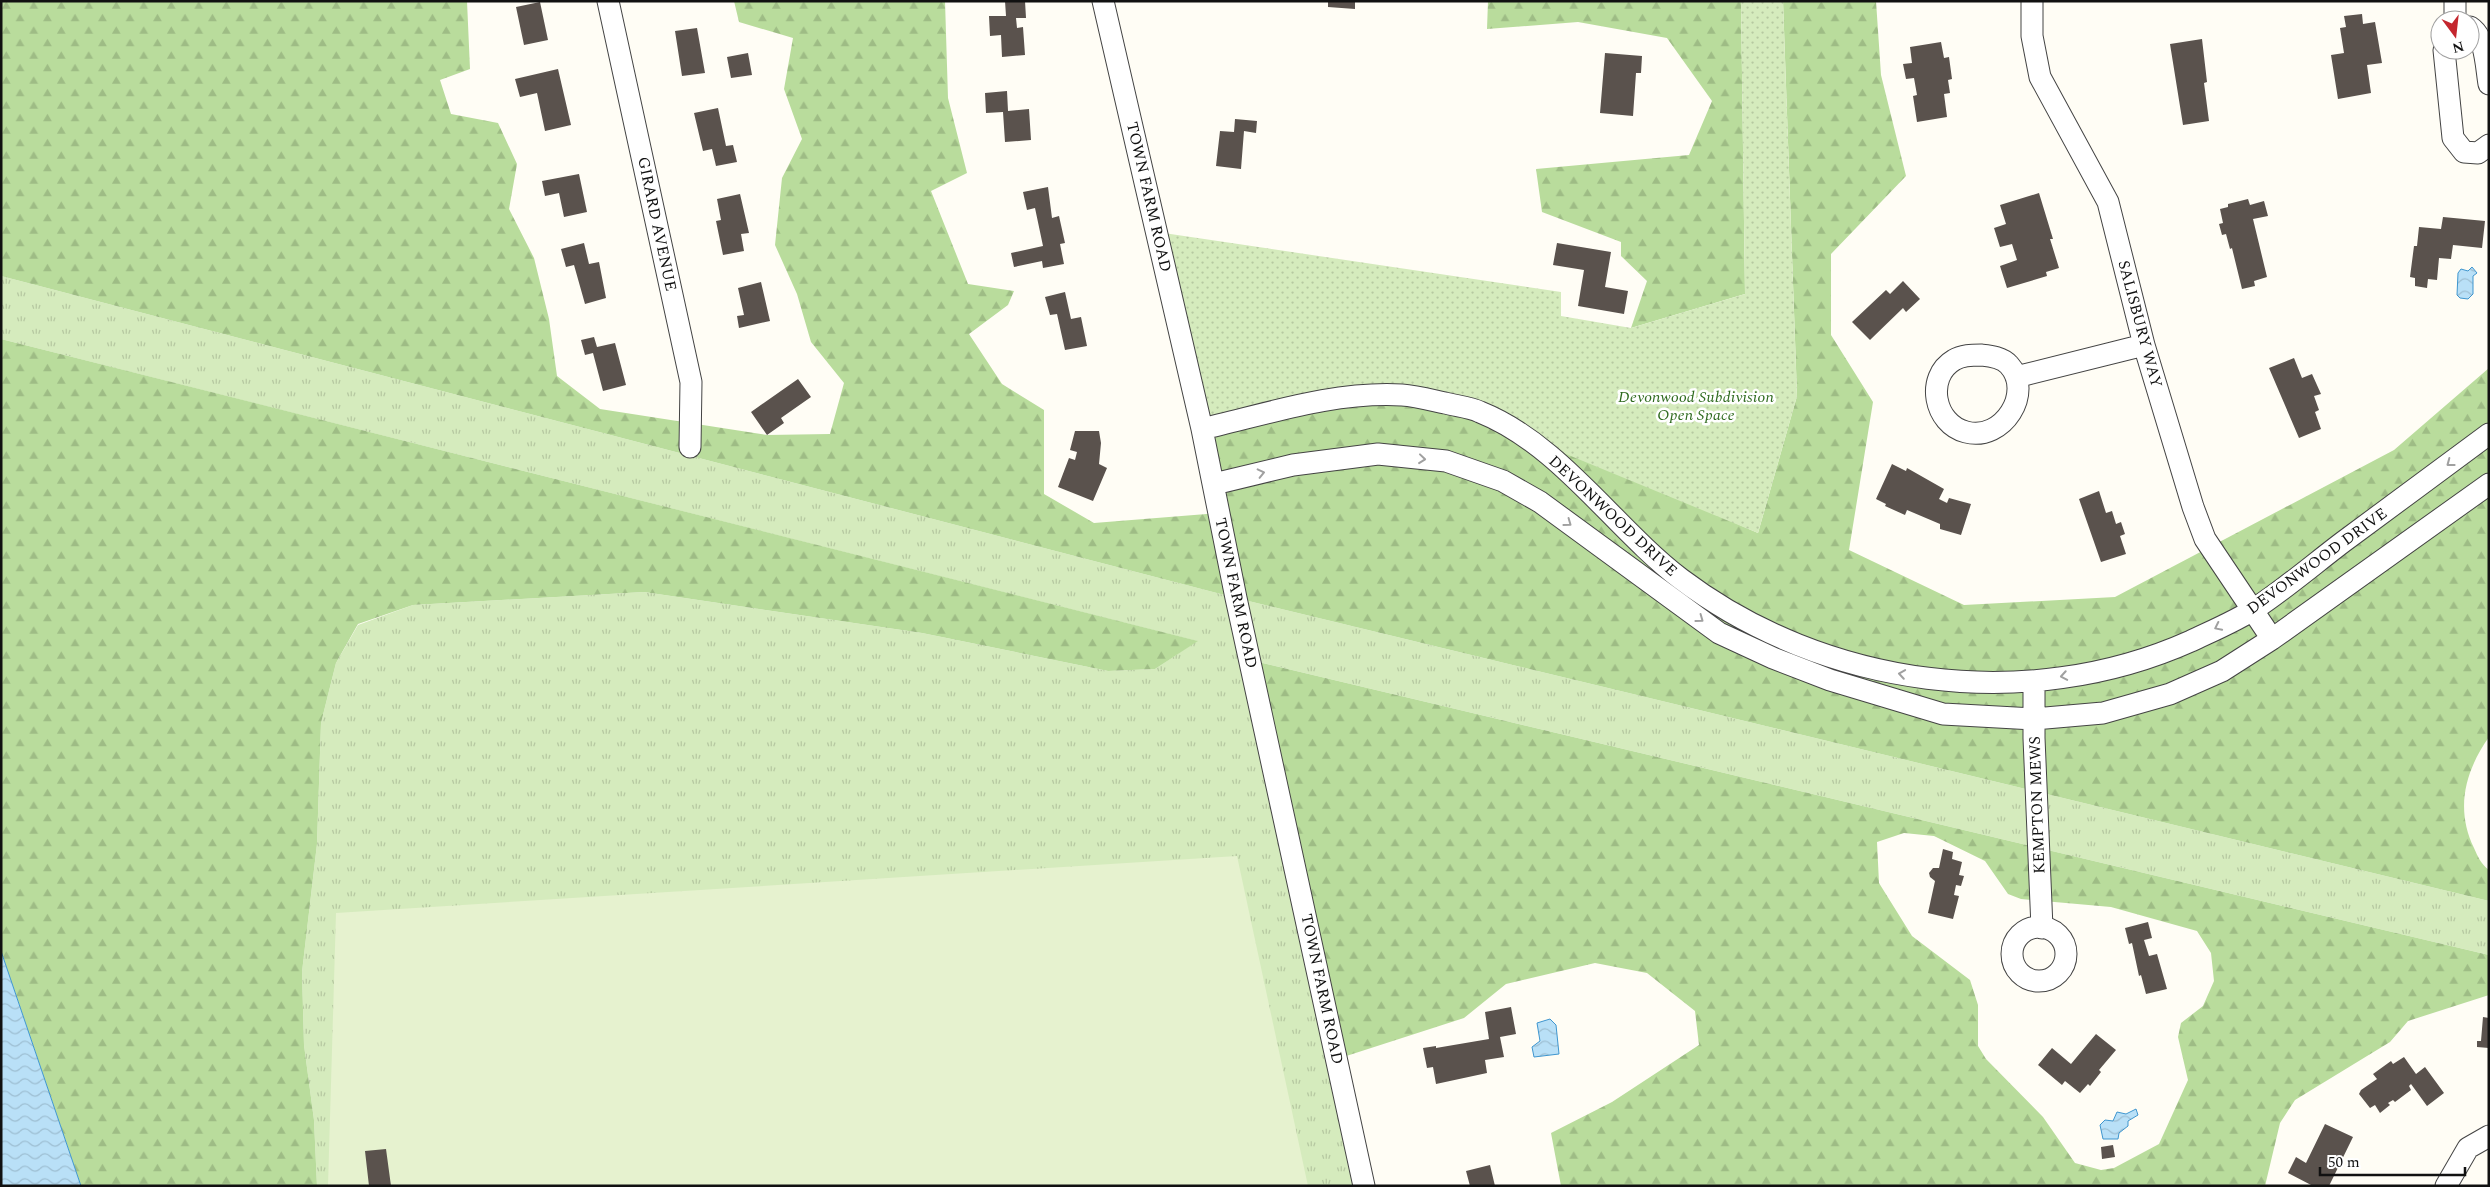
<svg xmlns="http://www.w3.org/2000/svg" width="2490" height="1187" font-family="Spectral,serif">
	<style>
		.grass { fill: url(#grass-tufts) }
		.forest { fill: url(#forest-firs); fill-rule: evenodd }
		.park { fill: url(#park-dots) }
		.pitch { fill: #e6f2cf }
		.water { fill: url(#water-waves); stroke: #3f96cf }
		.building { fill: #5a524d }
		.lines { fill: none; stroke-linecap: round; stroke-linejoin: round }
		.minor-casing { stroke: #444; stroke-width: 23 }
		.minor { stroke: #fff; stroke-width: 21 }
		.oneway { stroke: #a0a0a0 }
		.labels { text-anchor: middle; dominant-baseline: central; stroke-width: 5; stroke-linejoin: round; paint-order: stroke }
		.street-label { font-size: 16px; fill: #111; stroke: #fff }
		.park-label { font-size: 16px; font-style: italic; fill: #2f6b1f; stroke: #fff }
	</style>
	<defs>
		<pattern id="grass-tufts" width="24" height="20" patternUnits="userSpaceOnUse" patternTransform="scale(1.25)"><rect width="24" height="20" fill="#d5ebbd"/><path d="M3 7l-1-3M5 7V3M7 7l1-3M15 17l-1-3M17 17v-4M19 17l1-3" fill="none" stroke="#b6c8a1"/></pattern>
		<pattern id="forest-firs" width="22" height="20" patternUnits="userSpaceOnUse" patternTransform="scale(1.25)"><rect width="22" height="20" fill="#b9dc9c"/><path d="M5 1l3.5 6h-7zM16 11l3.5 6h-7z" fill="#9ebc85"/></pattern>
		<pattern id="park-dots" width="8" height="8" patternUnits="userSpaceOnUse" patternTransform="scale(1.25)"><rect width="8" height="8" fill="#d5ebbd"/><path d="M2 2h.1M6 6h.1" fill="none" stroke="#b6c8a1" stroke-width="1.8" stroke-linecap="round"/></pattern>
		<pattern id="water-waves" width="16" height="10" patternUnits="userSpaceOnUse" patternTransform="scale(1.25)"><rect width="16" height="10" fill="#b9e0f7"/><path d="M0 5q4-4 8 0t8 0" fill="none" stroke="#9ebfd3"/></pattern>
	</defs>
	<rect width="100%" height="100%" fill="#fffdf5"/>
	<!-- grass -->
	<path class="grass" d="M1,276L1236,598L2489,901V955L1250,660L1364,1186H317L314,1120L304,1045L302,972L317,844L321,723L336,663L358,625L413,605L644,592L922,633L1108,671L1155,669L1197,641L1,339Z"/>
	<!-- forest -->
	<path class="forest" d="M1,1H467L470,69L440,80L451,114L498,123L517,164L509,209L534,258L549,319L557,376L600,409L767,435L830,434L844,383L811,342L797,294L775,245L782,178L802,139L784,89L793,38L739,22L734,1H945L948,98L967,173L931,191L968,284L1014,291L1008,305L969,334L1002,384L1044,410V494L1094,523L1219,513L1202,429L1359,396L1480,411L1758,533L1797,396L1783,1H1876L1881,75L1906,176L1831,254V335L1873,402L1849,550L1964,605L2115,597L2394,450L2489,368V737C2465,771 2455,809 2474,848C2478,857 2481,864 2489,870V901L1236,598L1,276Z
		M1488,1H1741L1745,294L1631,328L1647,281L1621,256V242L1542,212L1536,169L1689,155L1712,101L1667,38L1578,22L1487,29Z
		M1,339L1198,641L1155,669L1108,671L922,633L644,592L413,605L358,624L336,663L321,723L317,844L302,972L304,1045L314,1120L317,1186H81L1,951Z
		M1250,660L2489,955V995L2408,1021L2390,1042L2295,1100L2280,1123L2265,1186H1561L1551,1133L1612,1102L1699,1045L1695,1011L1647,973L1595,963L1506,984L1464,1018L1337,1059ZM1904,833L1934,836L1985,861L2008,894L2021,899L2111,907L2197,931L2211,953L2214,981L2203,1006L2181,1023L2178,1037L2188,1080L2159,1144L2114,1168L2101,1170L2075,1163L2043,1117L1986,1059L1978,1046V1005L1970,980L1912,936L1879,883L1877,842Z"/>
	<!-- park -->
	<path class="park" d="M1741,1H1783L1797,396L1758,533L1527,438L1404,395L1202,429L1157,232L1561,292V316L1631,328L1745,294Z"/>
	<!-- pitch -->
	<path class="pitch" d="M1237,856L1308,1186H328L336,913Z"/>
	<!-- water -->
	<path class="water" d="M2472,267L2477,273L2473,276V294L2468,299L2460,298L2457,295L2458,273L2461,269L2468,271Z
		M1,951L81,1186H1Z
		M1550,1019L1556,1025L1559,1054L1534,1057L1532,1047L1540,1041L1537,1023Z
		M2136,1109L2138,1115L2128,1121V1126L2119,1133L2118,1139H2103L2100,1125L2105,1120L2113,1121L2117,1112L2126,1114Z"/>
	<!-- building -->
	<path class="building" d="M1005,1H1025L1026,18H1016L1017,28L1023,27L1025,55L1002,57L1001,35L990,36L989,16H1006Z
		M1328,1H1355V9L1328,7Z
		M540,2L548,40L524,45L516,7Z
		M2362,14L2363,24L2375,22L2382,63L2367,65L2371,93L2338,99L2331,55L2344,53L2340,28L2346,27L2344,16Z
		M697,28L705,73L682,76L675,31Z
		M2202,39L2207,82L2204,83L2209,121L2183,125L2170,44Z
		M1941,42L1944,58L1949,57L1952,79L1948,80L1950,93L1944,94L1947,117L1917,122L1913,96L1917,95L1914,78L1906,79L1903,64L1912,63L1910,47Z
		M748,53L752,75L731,78L727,57Z
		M1605,53L1642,56L1641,73H1636L1633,116L1600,113Z
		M558,69L571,125L545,131L537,93L520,97L515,79Z
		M1007,91L1008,111L1029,109L1031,140L1005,142L1003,112L986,113L985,93Z
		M718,108L726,146L733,145L737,162L716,166L712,149L703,151L694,113Z
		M1235,119L1257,121L1256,133L1244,131L1241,169L1216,166L1220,131L1234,132Z
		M579,174L587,212L564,217L559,193L545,196L542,181Z
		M1048,187L1052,218L1059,216L1065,243L1060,244L1064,264L1043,268L1042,261L1014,267L1011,253L1043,246L1035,208L1027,210L1023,192Z
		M2039,193L2053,239H2050L2059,268L2046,272L2047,276L2007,288L2000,266L2017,260L2012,244L2000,247L1994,228L2006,224L2000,205Z
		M740,194L749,233L741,234L744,251L723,255L716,221L721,220L717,199Z
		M2248,199L2250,205L2264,201L2268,216L2253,219L2267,277L2254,281L2255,286L2242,289L2232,248L2230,249L2226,234L2222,235L2219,224L2223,223L2220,209L2228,207V204Z
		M2443,217L2485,221L2482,248L2453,245L2451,259L2439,258L2437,280L2428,279L2427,288L2415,286V278L2410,277L2414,246H2417L2419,227L2441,229Z
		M584,243L589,264L599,262L606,298L585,304L574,265L566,267L561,249Z
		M1557,243L1611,252L1605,287L1628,291L1624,314L1578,306L1584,270L1553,265Z
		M1903,281L1920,299L1906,312L1903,308L1870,340L1852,322L1886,290L1890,294Z
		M761,282L770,321L739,328L737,316L744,315L738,288Z
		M1065,292L1071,319L1081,317L1087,346L1065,350L1057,314L1050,315L1045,297Z
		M594,337L597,347L615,343L626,385L603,391L593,353L585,355L581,340Z
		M2294,358L2302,378L2312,374L2321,394L2314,396L2319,410L2315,412L2321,429L2299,438L2269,368Z
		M798,379L811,397L781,418L784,423L767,435L751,412Z
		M1075,431H1099L1101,443L1099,464L1107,468L1093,501L1058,487L1069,458L1075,460L1077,452L1070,450Z
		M1892,464L1906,471L1907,468L1944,489L1939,499L1947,503L1949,498L1971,504L1961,535L1940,529V524L1907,510L1905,515L1885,506L1886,504L1876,499Z
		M2099,491L2106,513L2112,511L2116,524L2121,522L2125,534L2120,536L2126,554L2101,562L2079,499Z
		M1943,849L1953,852L1952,859L1962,862L1959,875L1964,876L1961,886L1956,885L1954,895L1959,896L1953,919L1928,913L1935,881L1930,877L1929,873L1933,868H1939Z
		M2148,922L2152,938L2144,940L2149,956L2157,954L2167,989L2146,994L2141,975L2139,976L2132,943L2129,944L2125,928Z
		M1511,1007L1516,1034L1500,1037L1504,1057L1485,1060L1487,1073L1436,1084L1433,1067L1427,1068L1423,1048L1436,1046V1048L1489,1039L1485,1012Z
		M2483,1017L2489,1018V1048L2477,1047V1041H2481Z
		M2096,1034L2116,1050L2099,1070L2101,1072L2090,1086L2088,1084L2080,1093L2065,1081L2062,1085L2038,1065L2052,1048L2071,1064Z
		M2404,1057L2416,1074L2425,1067L2444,1093L2427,1106L2411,1084L2409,1086L2411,1090L2395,1102L2393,1100L2388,1103L2390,1105L2380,1113L2375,1105L2370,1108L2359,1094L2361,1090L2377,1079L2373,1074L2391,1061L2393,1064Z
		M2325,1124L2353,1137L2329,1186H2313L2288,1173L2296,1157L2306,1163Z
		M2113,1145L2115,1157L2102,1159L2101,1147Z
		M386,1149L391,1186H369L365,1151Z
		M1490,1165L1495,1186H1470L1466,1171Z"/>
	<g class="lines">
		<!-- minor casing -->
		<g class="minor-casing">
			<path id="minor" d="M608,1L691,382L690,447
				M1103,1L1202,429L1236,598L1364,1186
				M2032,1V36L2040,77L2108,202L2144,345L2193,507L2205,539L2272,639
				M2455,1V20
				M2470,27C2486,37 2486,67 2489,84
				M2444,50L2453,138L2464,152L2478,153L2489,145
				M1981,355C1990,356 2002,357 2009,365C2034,392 2003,442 1966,432C1934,424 1925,377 1954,360C1962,355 1972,355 1981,355Z
				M2016,377L2144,345
				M1202,429C1267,414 1335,391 1402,395C1416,396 1431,400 1445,403C1456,406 1470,407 1480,412C1560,444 1614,528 1681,579C1824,687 2026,715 2191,641C2212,631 2236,621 2256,608C2286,588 2314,564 2343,542C2392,506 2440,470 2489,434
				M1214,484L1293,465L1378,454L1446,461L1503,481L1540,502L1719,633L1773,658L1830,680L1943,714L2034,719L2103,713L2170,694L2222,671L2272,639L2489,484
				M2034,682V738L2042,928
				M2012 954a27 27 0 1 1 54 0a27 27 0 1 1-54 0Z
				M2446,1186L2468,1148L2489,1136"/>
		</g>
		<!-- minor -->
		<use href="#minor" class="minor"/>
	</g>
	<!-- one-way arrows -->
	<defs><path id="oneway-chevron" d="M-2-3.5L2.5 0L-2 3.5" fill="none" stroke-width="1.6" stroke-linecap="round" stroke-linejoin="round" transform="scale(1.25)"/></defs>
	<g class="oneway">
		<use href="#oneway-chevron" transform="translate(1422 459) rotate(6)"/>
		<use href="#oneway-chevron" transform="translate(2450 463) rotate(143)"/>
		<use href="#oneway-chevron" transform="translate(1261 473) rotate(-13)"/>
		<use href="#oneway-chevron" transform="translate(1568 523) rotate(36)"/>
		<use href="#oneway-chevron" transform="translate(1700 619) rotate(36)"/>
		<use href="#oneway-chevron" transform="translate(2218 627) rotate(154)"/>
		<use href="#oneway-chevron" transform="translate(1902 674) rotate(-171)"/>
		<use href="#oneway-chevron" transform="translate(2064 676) rotate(170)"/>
	</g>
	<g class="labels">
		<!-- street labels -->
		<g class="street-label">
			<text transform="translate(1149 197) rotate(77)">TOWN FARM ROAD</text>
			<text transform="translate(657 224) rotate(78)">GIRARD AVENUE</text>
			<text transform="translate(2140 324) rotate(75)">SALISBURY WAY</text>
			<text transform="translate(1613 516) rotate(43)">DEVONWOOD DRIVE</text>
			<text transform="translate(2317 561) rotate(-36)">DEVONWOOD DRIVE</text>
			<text transform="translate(1236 593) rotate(78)">TOWN FARM ROAD</text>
			<text transform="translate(2037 805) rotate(-92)">KEMPTON MEWS</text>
			<text transform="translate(1322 989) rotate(78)">TOWN FARM ROAD</text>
		</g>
		<!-- park labels -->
		<g class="park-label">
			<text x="1696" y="397">Devonwood Subdivision<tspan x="1696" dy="18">Open Space</tspan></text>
		</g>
	</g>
	<!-- border -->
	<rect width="2490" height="1187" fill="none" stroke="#111111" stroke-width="5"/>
	<!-- north arrow -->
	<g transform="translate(2455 35) rotate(165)"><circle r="24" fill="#ffffff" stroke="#a0a0a0"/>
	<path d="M0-4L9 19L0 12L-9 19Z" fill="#c4262e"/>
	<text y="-8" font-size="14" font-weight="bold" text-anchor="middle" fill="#111111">N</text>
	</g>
	<!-- scale -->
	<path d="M2320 1167v8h145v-8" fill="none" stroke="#111111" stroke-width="2.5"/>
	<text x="2328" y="1167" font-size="15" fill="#111111" stroke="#ffffff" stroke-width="4" paint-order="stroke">50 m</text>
</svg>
